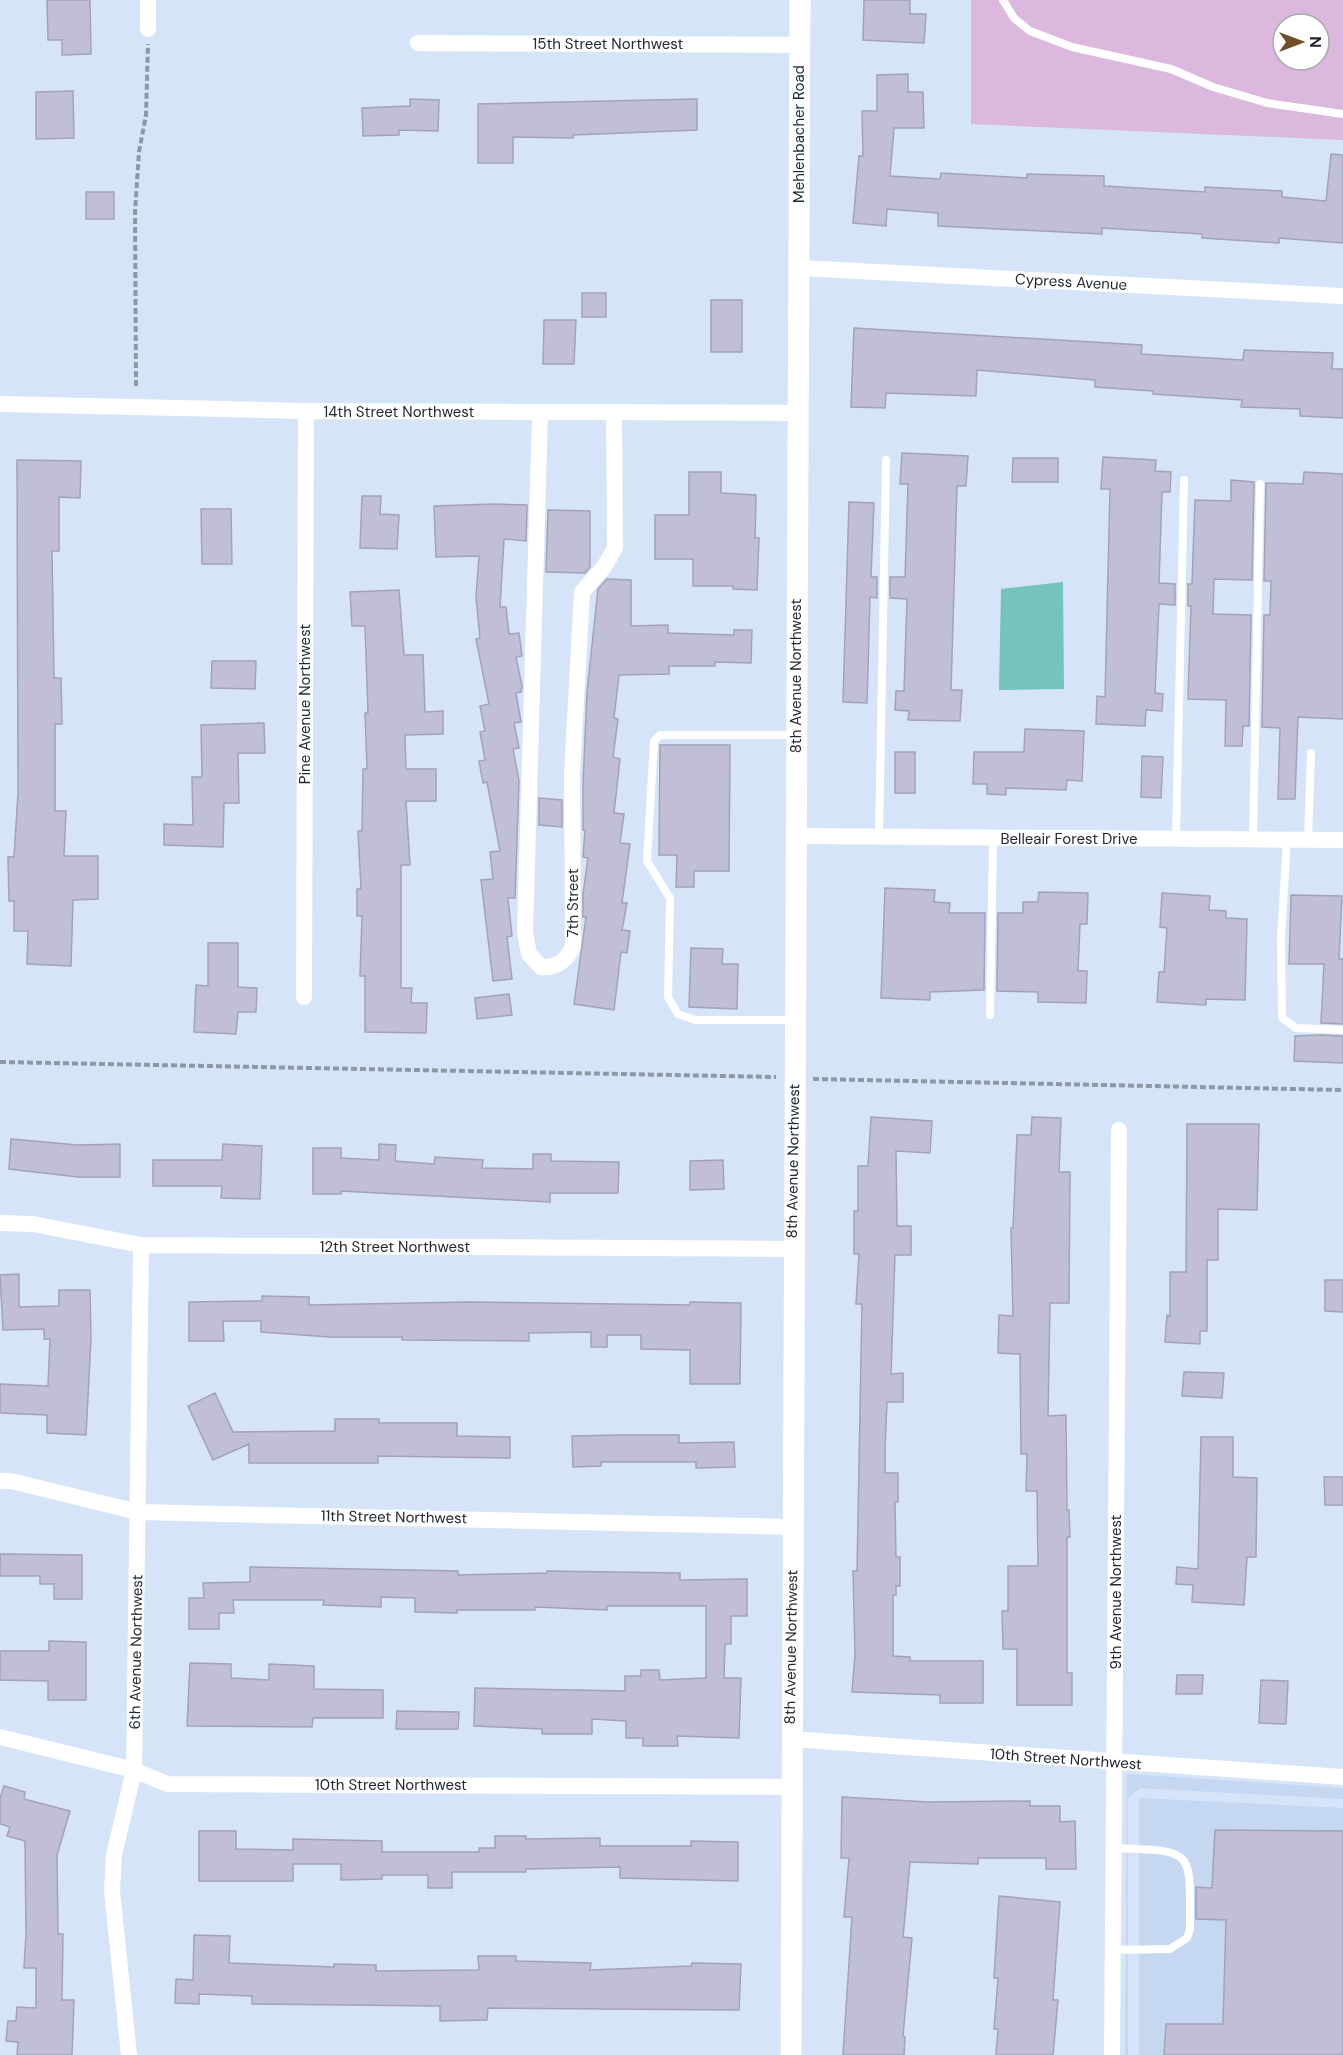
<svg xmlns="http://www.w3.org/2000/svg" width="1343" height="2055" font-family="'DM Sans',sans-serif">
	<style>
		.built { fill: #c5d7f1 }
		.green { fill: #dcb8df; fill-rule: evenodd }
		.water { fill: #74c4bb }
		.building { fill: #c1bfd5; stroke: #a3a2b8; stroke-width: 1.5 }
		.lines { fill: none; stroke-linecap: round; stroke-linejoin: round }
		.path { stroke: #8d98a7; stroke-width: 4; stroke-dasharray: 6 3; stroke-linecap: butt }
		.service { stroke: #fff; stroke-width: 8 }
		.minor { stroke: #fff; stroke-width: 16 }
		.tertiary { stroke: #fff; stroke-width: 21 }
		.labels { text-anchor: middle; dominant-baseline: central; stroke-width: 4.5; stroke-linejoin: round; paint-order: stroke }
		.street-label { font-size: 15px; fill: #22282f; stroke: #fff }
	</style>
	<rect width="100%" height="100%" fill="#d5e4f8"/>
	<!-- built -->
	<path class="built" d="M1127,1774L1343,1788V1799L1140,1788L1128,1798V2055H1125Z
		M1139,1798L1343,1808V2055H1139Z"/>
	<!-- green -->
	<path class="green" d="M971,0H1343V140L971,124ZM1283,24H1319V60H1283Z"/>
	<!-- water -->
	<path class="water" d="M1063,582L1064,689L999,690L1001,589Z"/>
	<!-- building -->
	<path class="building" d="M47,0H90L91,54L62,55V40H48Z
		M864,0H910V14H926L924,43L863,40Z
		M908,74V92H923L924,128H894L890,176L940,179L941,173L1027,178V174L1104,176V186L1205,192V187L1282,191V197L1326,201L1331,154L1343,155V243L1279,238V243L1202,238V234L1102,228V234L938,226V213L887,209L886,226L853,223L859,156H863L862,111H877V75Z
		M73,91L74,138L36,139V92Z
		M410,99L439,100L438,131L399,130V135L363,136L362,108L410,106Z
		M697,99V130L573,135V138L513,137V163H478V104Z
		M86,192H114V219H86Z
		M582,293H606V317H582Z
		M711,300H742V352H711Z
		M544,320H576L574,364H543Z
		M854,328L1142,345L1141,354L1243,360L1244,350L1333,353L1332,369H1343V418L1300,416V409L1241,407L1242,400L1153,394V391L1095,387V380L977,370L976,396L886,393L885,408L851,407Z
		M902,453L968,456L966,486H957L951,690H962L960,721L908,720L909,711L895,710L896,691H904L907,599L890,598V577H905L908,484H900Z
		M1103,457L1156,460L1155,471L1171,472L1170,492H1162L1159,583L1175,584V605L1159,604L1155,693L1163,694L1162,711L1146,710L1145,726L1096,724L1097,696L1105,697L1110,489H1101Z
		M1013,458H1058V482H1012Z
		M17,460L81,461L80,498L59,497V551H52L54,678H61L62,724H55V811H66L64,856H98V899L73,900L71,966L27,964L28,931H14V901H9L8,857H14L18,793Z
		M689,472H721V493L756,495L755,538H759L757,590L733,589V586H693V559H655V515H689Z
		M1304,472L1343,474V719L1298,717L1295,799H1278L1280,728L1262,727L1264,615H1270L1271,581H1264L1266,483L1303,484Z
		M1231,480L1254,482L1252,580L1214,579L1213,614L1251,615L1249,726H1243L1242,746H1225L1226,700L1188,699L1191,606H1188V584H1192L1195,500L1231,501Z
		M362,496H381L380,514L399,515L397,549L360,548Z
		M849,502L874,503L871,577H877V598L870,597L867,703L843,702Z
		M494,504L527,505V510L526,541L504,539L500,607H506L509,634L519,633L522,656L516,657L522,686L521,692L516,693L521,722L514,723L519,748L513,749L519,781L515,898H508L512,936L507,937L512,979L493,981L481,880L493,879L490,852L500,851L487,782L483,783L479,761L485,760L480,732L485,731L480,706L489,704L476,639L480,638L476,597L479,556L436,557L434,506Z
		M201,509H231L232,564H202Z
		M548,510L590,511V567L585,573L546,572Z
		M607,579L631,580V626L668,625V633L734,635V630H752L751,663L715,662V666H669V674L619,675L614,718L618,719L613,757L620,759L614,813L624,814L620,843L630,844L622,903H627L622,930L630,931L627,953L621,952L614,1010L574,1004L586,917H583V894L588,858L583,857L585,830H583V785L587,692L598,589Z
		M399,590L404,655H423L425,712L443,711V734L405,735L406,769H436V801H406L410,865H401V988H412L411,1003H427L426,1033L365,1032V976H360L362,916H357V889H361L358,831H362L363,769H367L365,713H368L365,626H352L350,592Z
		M212,661H256L255,689L211,688Z
		M264,723L265,753H238L239,803H224L223,847L164,845V824L193,825L192,777H202L201,725Z
		M1025,729L1084,731L1082,781L1067,780L1066,790L1006,788V795L987,794V784H973L974,752H1024Z
		M660,745H730L729,871H694V887H676L677,855H659Z
		M895,752H915V793H895Z
		M1142,756L1163,757L1161,798L1141,797Z
		M539,798L562,800V827L539,825Z
		M885,888L935,890L934,902L950,903L949,913H985L984,990L930,992V1000L881,998Z
		M1039,892L1088,893L1087,924H1080L1078,971H1087L1086,1003L1038,1002V992L997,991L998,913H1023V902H1038Z
		M1162,893L1210,896L1209,910L1226,911V918L1247,919L1245,1000L1206,999V1005L1157,1002L1159,972H1164L1167,928L1160,927Z
		M1291,895L1342,896L1339,959H1343V1024L1321,1023L1324,964H1289Z
		M208,943H238V987L257,988L256,1012H238L236,1034L194,1032L196,985L208,986Z
		M691,948L723,949L722,964H738L737,1009L689,1007Z
		M509,994L512,1015L477,1019L475,998Z
		M1321,1035L1343,1036V1063L1294,1061L1295,1036Z
		M871,1117L932,1121L930,1153L896,1151L897,1226H911V1255H895L891,1374L903,1373V1402H887L885,1449V1473H898V1502H895L896,1557H900V1586H896V1595H893V1656L910,1657V1661H983V1703H940V1695L852,1692L855,1654L853,1571H857L862,1304H856L859,1254H854V1211H858V1166H868Z
		M1032,1117L1061,1118L1059,1172H1070L1069,1303H1050L1048,1416L1066,1415L1067,1510H1069L1070,1537H1067V1673H1072V1705H1017V1649H1003L1002,1611H1008V1566H1038L1037,1491H1026L1027,1454H1021L1020,1354L998,1353L999,1315L1013,1316L1011,1228H1013L1017,1135H1031Z
		M1187,1124H1259L1257,1210L1218,1209V1260H1207V1331H1200V1344L1165,1342L1167,1315L1170,1316V1272H1186Z
		M11,1139L78,1145L120,1144V1177H78L9,1169Z
		M223,1144L262,1146L260,1199L221,1198L222,1186H153V1160H222Z
		M379,1144L396,1145L395,1161L434,1164L435,1157L483,1160L482,1168L533,1169V1154H551V1161L619,1162L618,1193H550V1202L341,1191V1194H313V1148H341V1158L379,1160Z
		M723,1160L724,1189L690,1190V1161Z
		M19,1274V1307L59,1306V1290H90L91,1339L86,1435L47,1433V1415L0,1413V1384L48,1386L50,1339H44V1329L3,1330L0,1275Z
		M1325,1280H1343V1312L1325,1311Z
		M262,1296L309,1297V1305L469,1302L690,1305V1302L741,1303L740,1384H690V1350L641,1349V1335H607V1347H591V1332L529,1333V1341L402,1340V1337H330L261,1332V1321H223L224,1341H189V1302L262,1301Z
		M1184,1372L1224,1373L1222,1398L1182,1396Z
		M215,1393L233,1432L335,1431V1419H379V1423H457V1436L510,1437V1458L378,1456V1463H249V1444L213,1460L188,1406Z
		M620,1435H679V1443L734,1442L735,1467L696,1468V1462H601V1466L573,1467L572,1436Z
		M1201,1437H1233V1477L1257,1478L1256,1557H1247L1244,1605L1192,1602L1193,1585L1176,1584L1177,1567L1198,1569Z
		M1324,1477H1343V1505H1325Z
		M0,1554L82,1555V1599H54V1584H40V1576H0Z
		M250,1567L458,1571V1575L547,1573V1571L680,1573V1580L747,1579V1616H731V1644H725L724,1678H741L739,1738L677,1736L678,1746H643V1738H626V1721L592,1719V1734H542V1729L474,1726L475,1688L625,1691V1676H641V1670H659L660,1680L706,1678V1606H607V1610L535,1607V1610H457V1613L415,1612V1598L381,1597V1607L323,1605L324,1600H233L234,1613H219V1629H189V1598H204L203,1583L250,1582Z
		M49,1641L86,1642V1700H48V1681L0,1680V1651H49Z
		M190,1663L231,1664V1678L269,1680V1664L314,1666V1689L383,1690V1718H313L312,1727L187,1726Z
		M1177,1675H1203L1202,1694H1176Z
		M1261,1680L1288,1681L1286,1724L1259,1723Z
		M397,1711L459,1712L458,1729H396Z
		M4,1786L25,1792L24,1799L70,1811L57,1855L58,1934H63L62,2000H74L72,2055H17L18,2042L6,2041L8,2021H16L17,2007L36,2008V1968H24L26,1934L25,1841L7,1836L10,1827L0,1824V1798Z
		M842,1797L928,1802L1030,1801V1806H1060V1822L1075,1821L1076,1869H1046V1858H978V1864L910,1862L903,1937L912,1938L903,2036L905,2037L904,2055H843L852,1917H844L849,1858H841Z
		M1215,1830L1343,1831V2055H1164L1166,2024H1223L1226,1920L1196,1919V1887L1212,1888Z
		M199,1831H236V1849L293,1850V1839L382,1841V1852H479V1848H495V1836H526V1839L600,1838V1846H691V1841L738,1842V1881L620,1878V1867L526,1869V1872H452V1888H428V1875H382V1879L341,1880V1864H293V1881H199Z
		M999,1896L1060,1902L1053,2000H1058L1053,2055H996L998,2029H994L998,1978H994Z
		M194,1935L230,1936L229,1963L334,1967V1964L376,1965V1971L479,1970L478,1956H516V1961L591,1963L590,1970L691,1966L692,1963L741,1964L739,2010L488,2008L487,2020L440,2021V2006L252,2004V1996L199,1994V2004L175,2003L176,1979L193,1980Z"/>
	<g class="lines">
		<!-- path -->
		<path class="path" d="M136,386L135,212L139,152L146,115L148,44
			M0,1062L776,1077
			M813,1079L1343,1090"/>
		<!-- service -->
		<path class="service" d="M1003,0L1014,18L1030,31L1072,47L1171,69L1213,87L1267,103L1343,114
			M879,837L886,460
			M1176,839L1184,480
			M1253,840L1260,484
			M1287,840L1281,937L1282,1018L1296,1028L1343,1030
			M1308,840L1311,753
			M990,1015L993,838
			M793,1020H695L678,1014L668,997L670,898L647,861L654,741L660,735H795
			M1113,1950L1170,1949L1187,1938L1190,1929C1190,1849 1196,1851 1114,1848"/>
		<!-- minor -->
		<path class="minor" d="M148,0V29
			M418,43L798,45
			M799,268L1343,296
			M0,404L306,411L798,413
			M540,413L525,932L529,954L541,967C555,969 568,960 573,946L572,773L582,592L604,567L615,548L614,414
			M795,836L1343,840
			M304,997L306,411
			M0,1223L33,1224L141,1245L792,1249
			M0,1481H11L138,1512L792,1527
			M0,1737L134,1770L167,1784L790,1787
			M790,1739L1343,1777
			M129,2055L112,1891L114,1855L134,1770L141,1245
			M1112,2055L1119,1130"/>
		<!-- tertiary -->
		<path class="tertiary" d="M791,2055L800,0"/>
	</g>
	<g class="labels">
		<!-- street labels -->
		<g class="street-label">
			<text x="608" y="44">15th Street Northwest</text>
			<text transform="translate(799 134) rotate(-90)">Mehlenbacher Road</text>
			<text transform="translate(1071 282) rotate(3)">Cypress Avenue</text>
			<text x="399" y="412">14th Street Northwest</text>
			<text transform="translate(796 676) rotate(-90)">8th Avenue Northwest</text>
			<text transform="translate(305 704) rotate(-90)">Pine Avenue Northwest</text>
			<text x="1069" y="839">Belleair Forest Drive</text>
			<text transform="translate(573 903) rotate(-90)">7th Street</text>
			<text transform="translate(793 1161) rotate(-89)">8th Avenue Northwest</text>
			<text x="395" y="1247">12th Street Northwest</text>
			<text transform="translate(394 1517) rotate(1)">11th Street Northwest</text>
			<text transform="translate(1116 1592) rotate(-90)">9th Avenue Northwest</text>
			<text transform="translate(791 1647) rotate(-89)">8th Avenue Northwest</text>
			<text transform="translate(136 1652) rotate(-89)">6th Avenue Northwest</text>
			<text transform="translate(1066 1759) rotate(4)">10th Street Northwest</text>
			<text x="391" y="1785">10th Street Northwest</text>
		</g>
	</g>
	<!-- north arrow -->
	<g transform="translate(1301 42) rotate(90)"><circle r="28" fill="#ffffff" stroke="#a7a9ac" stroke-width="1.5"/>
	<path d="M0-4.5L10 22L0 15L-10 22Z" fill="#734f29"/>
	<text y="-9" font-size="16" font-weight="bold" text-anchor="middle" fill="#22282f">N</text>
	</g>
</svg>
